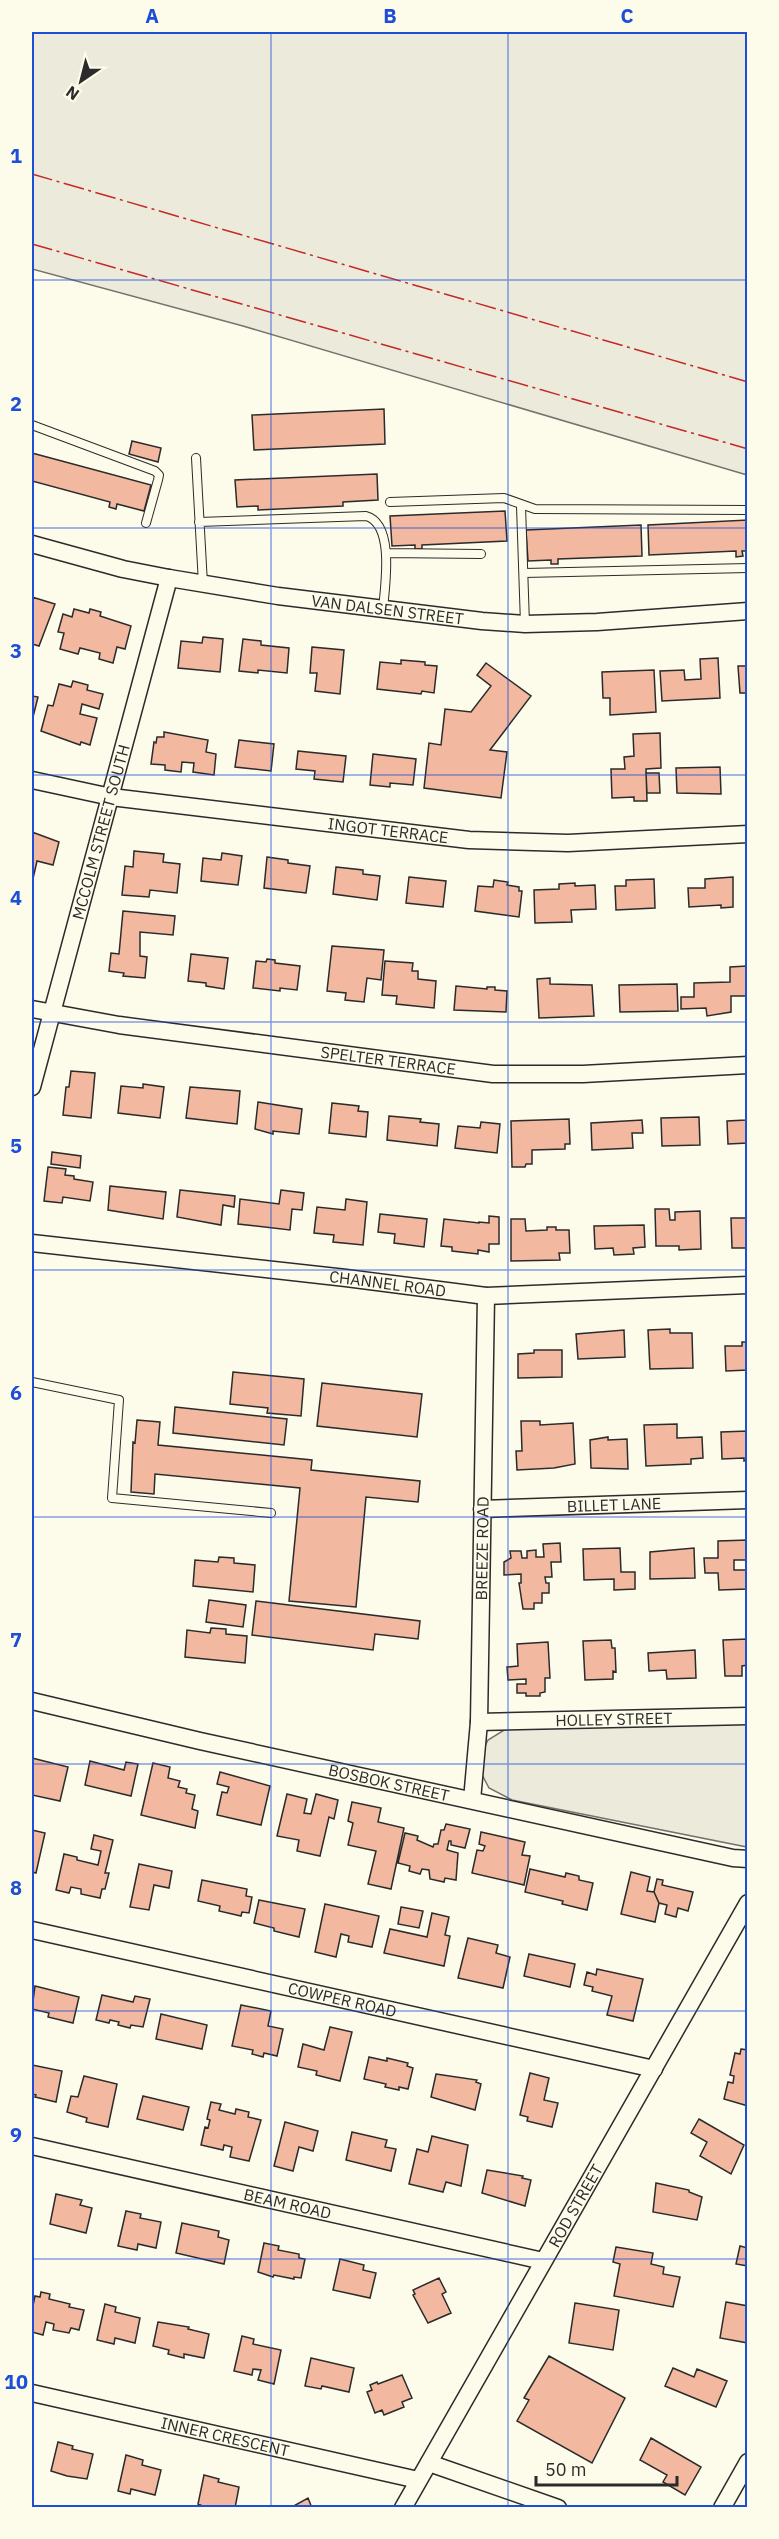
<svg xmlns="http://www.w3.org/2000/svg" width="779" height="2539" font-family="'IBM Plex Sans',sans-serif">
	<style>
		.green { fill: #ecebdb; stroke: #74746e; stroke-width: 1.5 }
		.building { fill: #f2b8a0; stroke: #2b2b2b; stroke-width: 1.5 }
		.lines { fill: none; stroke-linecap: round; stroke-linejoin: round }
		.lane-casing { stroke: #2b2b2b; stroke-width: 10 }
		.street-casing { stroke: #2b2b2b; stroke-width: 19 }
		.lane { stroke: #fdfbea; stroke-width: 8 }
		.street { stroke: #fdfbea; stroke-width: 16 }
		.power { stroke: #c62828; stroke-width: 1.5; stroke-dasharray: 21 4.5 3 4.5; stroke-linecap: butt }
		.grid { fill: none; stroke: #1d4ed8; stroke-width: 1.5; stroke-opacity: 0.55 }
		.labels { text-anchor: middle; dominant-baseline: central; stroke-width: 4.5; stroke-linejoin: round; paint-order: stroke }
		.street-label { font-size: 16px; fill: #2b2b2b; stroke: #fdfbea }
		.neatline { fill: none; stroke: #1d4ed8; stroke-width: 2 }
		.grid-label { font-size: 20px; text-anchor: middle; font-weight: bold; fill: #1d4ed8 }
	</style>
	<rect width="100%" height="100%" fill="#fdfbea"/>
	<!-- green -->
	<path class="green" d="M32,32H747V475L243,326L32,269Z
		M747,1721V1847L512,1800L489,1788L480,1771L481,1754L488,1740L509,1727Z"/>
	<!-- building -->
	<path class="building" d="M384,409L385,444L254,450L252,415Z
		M132,441L161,448L158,462L129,454Z
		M32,453L151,485L144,511L117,504L116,509L109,507L110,502L32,481Z
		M377,474L378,500L343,502V506L258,510V506L237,507L235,480Z
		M505,511L507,541L422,545V549H415V545L392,546L390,516Z
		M748,520V551H742L743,556L736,557V551L649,555L648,525Z
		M641,525L642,556L558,559V564H551V560L528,561L526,530Z
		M32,597L55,604L39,646L32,644Z
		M74,609L89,613L90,609L101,612L100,616L131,626L125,649L117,647L113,663L99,659L100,653L80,648L78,654L60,649L64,633L58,632L63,614L72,617Z
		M203,637L223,639L220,672L178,668L181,641L202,643Z
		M243,639L261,641V645L289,648L287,673L258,670V673L239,671Z
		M312,647L344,650L340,694L315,691L317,673H310Z
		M718,658L720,698L662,701L660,671L684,670L685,680L701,679L700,659Z
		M401,660L425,662V665L437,666L434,693L422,691L421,694L377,689L380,662L401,664Z
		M486,663L531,696L490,750L507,752L501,798L424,788L429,743L441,745L445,709L471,712L491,686L477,675Z
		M738,666H748V706L747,693H740Z
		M654,670L656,712L610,715V698H603L602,672Z
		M73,681L88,685L87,690L103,694L99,709L82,704L80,714L97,718L90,745L81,742L80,745L41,731L48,705L53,706L59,684L71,687Z
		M32,696L38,697L32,721Z
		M164,732L208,740L206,752L216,754L214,775L193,772L194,763L182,762L181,772L165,770V765L151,764L154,742L156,743L157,737H164Z
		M660,733L661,768L646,769L647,801H634V797L612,798L611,769H625L624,757L634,756L633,734Z
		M239,740L274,744L271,771L235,767Z
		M298,751L346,756L343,782L314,779L315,771L296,769Z
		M373,754L416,759L413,785L390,783V787L370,785Z
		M720,767L721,794L677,793L676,768Z
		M646,773H659L660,793H647Z
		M32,832L59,842L53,865L37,861L32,883Z
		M134,851L164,854L163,862L180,864L177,893L150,890L149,897L122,895L125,866L133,867Z
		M222,853L242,856L238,885L201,881L203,858L221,860Z
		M267,857L288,860V863L310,866L306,893L264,888Z
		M336,867L363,870V874L380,876L377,900L333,894Z
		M409,877L446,881L443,907L406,903Z
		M733,877V907L721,908V905L689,907L688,888H705V879Z
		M654,879L655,908L616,910L615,886H626V880Z
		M494,880L508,882L507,885L519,887V891H522L519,917L475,911L478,886L493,887Z
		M575,883V886L595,885L596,909L571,910L572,922L535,923L534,890L559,889V884Z
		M123,911L175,916L173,935L140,932V956L147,957L145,978L123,976L124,973L109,971L111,953L119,954Z
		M332,946L384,950L381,980L367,978L364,1002L345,1000L346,993L327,991Z
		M191,954L228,958L224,989L206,986V983L188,981Z
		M267,959L275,960V963L300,966L297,990L280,988V991L253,988L256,961L266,962Z
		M385,961L413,963L412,971H418V979L436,981L434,1008L396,1004L397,996L382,995Z
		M747,966L748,996H731V1012L707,1016L706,1008L681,1009V997H694V983L730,982V967Z
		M550,978V984L592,985L594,1016L539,1018L537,979Z
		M677,984L678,1011L620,1012L619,985Z
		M456,986L487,989V987H495V990L507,991L506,1012L454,1010Z
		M71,1071L95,1073L91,1118L63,1115L66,1087H69Z
		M143,1084L164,1087L160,1118L118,1113L121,1086L143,1088Z
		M190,1087L240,1091L237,1124L186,1118Z
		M258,1102L302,1109L299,1134L273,1131V1134L255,1129Z
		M332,1103L359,1106L358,1111L368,1112L366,1137L329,1133Z
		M746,1113H748V1143L728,1144L727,1121L746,1120Z
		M389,1116L421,1119L420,1122L439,1124L437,1146L387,1140Z
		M699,1117L700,1145L662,1146L661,1118Z
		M569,1119L570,1144H565V1149L532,1150V1164H526L525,1167H512L511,1121Z
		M642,1120L643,1133H632L633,1148L592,1150L591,1123Z
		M481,1122L500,1124L497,1153L455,1148L458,1126L480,1128Z
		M52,1152L81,1156L80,1168L51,1164Z
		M48,1167L66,1169L65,1175L74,1176V1179L93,1182L90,1201L63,1197L62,1203L44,1201Z
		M110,1186L166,1192L163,1219L108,1210Z
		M180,1190L235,1196L234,1207L223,1205L221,1225L177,1217Z
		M281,1190L304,1193L302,1210L292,1209L290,1230L238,1224L240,1199L279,1204Z
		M346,1199L367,1202L363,1245L333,1242L334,1235L314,1233L317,1207L345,1210Z
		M655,1209H669L670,1220H675V1212L700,1211L701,1249L679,1250V1246H656Z
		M380,1214L427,1219L424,1247L394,1243L395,1234L378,1232Z
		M489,1216L499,1217V1244H489V1252L478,1250V1254L452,1251V1247L441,1246L444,1219L479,1223V1222L489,1223Z
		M731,1218H748V1248H732Z
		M511,1219H525L526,1231L547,1230V1227H556V1230H569L570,1253H559L560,1260L511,1261Z
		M644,1225L645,1247L633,1248L634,1254L614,1255L613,1248L595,1249L594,1226Z
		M670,1329V1333H692L693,1368L650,1369L648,1330Z
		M624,1330L625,1357L578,1359L576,1334Z
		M742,1342H748V1370L726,1371L725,1346H742Z
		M534,1350H562V1377L518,1378V1354L534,1353Z
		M233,1372L304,1379L301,1416L267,1413L268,1408L230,1404Z
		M322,1383L422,1394L417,1437L317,1426Z
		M175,1407L287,1419L284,1445L173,1433Z
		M137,1420L160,1422L158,1445L312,1460L311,1470L420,1481L418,1502L366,1497L356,1607L289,1601L300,1488L155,1474L154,1494L131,1492L133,1442L135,1443Z
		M521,1421H540V1425L573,1423L575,1464L554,1468L517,1470L516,1451H522Z
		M677,1424V1438L702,1437L703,1458L691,1459V1464L646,1466L644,1425Z
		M748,1431V1460L744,1461V1458L722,1459L721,1432Z
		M608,1437V1440L627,1439L628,1469L591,1468L590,1440Z
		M748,1540V1560H734V1570H748V1589L719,1590L718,1573H705L704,1558H718V1541Z
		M560,1543L561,1562H551L552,1577H545L546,1583H549V1593H542V1603H534V1609H523L519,1583H521V1574L504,1575V1562L511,1558L510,1551H521L522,1558H527V1551L536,1550V1557H544L543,1544Z
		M620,1548L621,1572H635V1589L614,1590V1579L584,1580L583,1549Z
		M694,1548L695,1578L650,1579V1552Z
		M219,1557L234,1558V1563L255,1565L253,1592L193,1586L195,1560L218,1562Z
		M209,1600L246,1605L243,1627L206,1622Z
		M256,1601L420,1621L418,1639L375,1634L373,1650L252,1635Z
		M211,1628L226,1629V1634L247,1636L245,1663L185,1657L187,1630L210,1633Z
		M748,1639V1665L742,1666V1676H725L723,1640Z
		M611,1640L612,1648H615L616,1672L613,1671V1679L585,1680L583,1641Z
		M548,1642L550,1678H545V1692L540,1693V1696H526V1693H517V1684H526V1679L508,1680L507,1667L518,1666L517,1644Z
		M695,1650L696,1678L667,1679L666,1670L649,1671L648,1653Z
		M32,1758L68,1767L60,1801L32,1795Z
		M90,1761L124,1770L126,1762L138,1764L131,1796L85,1785Z
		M153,1763L170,1767L168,1778L180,1781L178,1787L187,1789L186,1793L195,1795L192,1809L198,1811L195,1828L141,1815Z
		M220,1772L270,1786L261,1825L217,1815L222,1792L227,1793L229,1787L217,1784Z
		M287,1794L307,1799L304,1813L311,1814L316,1794L338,1800L334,1819L329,1817L320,1856L297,1851L299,1840L277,1836Z
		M352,1802L381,1808L378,1822L404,1828L391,1889L368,1884L376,1851L348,1845L353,1823L348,1821Z
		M446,1824L470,1829L465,1848L451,1845V1841H449L447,1850L458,1853L456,1880L445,1878L444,1882L430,1879L429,1870L422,1869L420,1874L409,1871L410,1866L398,1863L405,1833L418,1836L417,1840L433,1847L434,1844H438L441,1830H444Z
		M32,1830L45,1833L36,1873L32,1872Z
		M481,1832L525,1842L522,1855L530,1856L524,1885L472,1873L477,1850L483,1851L485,1846L479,1844Z
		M94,1835L113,1840L105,1873H109L105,1889H102L100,1898L81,1894V1889L71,1887L69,1893L56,1890L64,1854L77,1857V1860L98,1865L101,1851L91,1849Z
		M139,1864L172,1871L169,1888L154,1885L149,1910L130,1907Z
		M530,1869L565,1877L566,1873L579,1876V1880L593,1883L587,1910L562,1904L563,1901L525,1892Z
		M631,1872L650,1877L647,1891L654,1892L659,1903L655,1922L621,1914Z
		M657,1879L663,1880L662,1885L693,1892L688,1911L678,1908L676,1917L665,1914L667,1905L659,1903L654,1892Z
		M202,1880L247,1889L246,1896L252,1897L249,1913L242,1912L241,1916L219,1911L220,1906L198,1901Z
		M259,1900L305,1909L299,1937L274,1931V1928L254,1923Z
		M325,1904L379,1916L372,1947L348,1942L349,1936L341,1934L336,1957L315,1952Z
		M401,1907L423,1911L419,1928L398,1924Z
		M432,1913L449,1917L445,1935L450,1936L444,1966L384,1953L390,1929L427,1937Z
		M468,1938L498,1945L496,1953L510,1957L503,1988L458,1978Z
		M529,1954L575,1964L570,1987L524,1976Z
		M597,1969L643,1979L633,2021L607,2015L612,1996L592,1991L593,1987L584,1985L587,1972L596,1975Z
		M35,1986L79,1997L73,2023L48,2017L49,2013L32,2009Z
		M102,1995L133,2002L135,1996L150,1999L143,2027L131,2025L130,2028L118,2025L119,2022L110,2020L109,2023L96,2020Z
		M241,2005L271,2011L268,2026L283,2029L277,2056L264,2053L263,2057L252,2054L253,2050L232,2046Z
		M161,2014L207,2025L202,2049L156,2039Z
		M330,2027L352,2032L340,2081L316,2075L317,2071L298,2067L303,2044L324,2050Z
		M741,2049L748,2050V2106L724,2099L728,2082L733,2083L734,2076L730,2075L735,2053L740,2054Z
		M369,2057L387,2061V2058L408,2063L407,2066L413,2068L408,2089L399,2087V2090L385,2087L386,2084L364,2079Z
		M32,2065L62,2071L56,2102L35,2097L36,2095L32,2094Z
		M530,2073L549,2078L544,2100L558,2103L552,2127L527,2121L528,2117L520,2115Z
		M436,2074L477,2080L476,2082L481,2084L475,2110L431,2097Z
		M84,2076L117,2084L108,2127L86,2122L87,2118L67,2112L71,2096L78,2097Z
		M143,2096L189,2107L183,2130L137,2119Z
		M211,2102L221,2104L219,2110L235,2114L236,2109L249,2112L248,2117L261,2120L249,2161L230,2157L232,2147L224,2145L223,2150L201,2145L205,2127L208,2128L210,2120L207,2119Z
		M699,2119L744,2145L731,2174L700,2156L707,2142L691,2133Z
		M285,2122L318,2131L313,2151L299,2147L293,2171L274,2166Z
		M352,2132L387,2140L385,2147L396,2149L391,2171L346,2160Z
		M432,2136L468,2145L461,2186L446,2182L443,2192L409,2184L417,2149L428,2152Z
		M487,2170L523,2176L522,2178L531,2180L525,2206L482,2193Z
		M656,2183L689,2190V2192L702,2197L697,2220L653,2212Z
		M56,2194L82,2200L80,2205L92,2208L86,2233L50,2224Z
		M126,2211L141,2214L140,2218L161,2222L156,2248L138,2244L137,2250L118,2246Z
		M182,2223L219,2231L218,2237L229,2240L224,2264L176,2253Z
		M264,2243L279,2246L278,2250L299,2254V2258L305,2259L301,2278L294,2277V2279L274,2275L273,2277L258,2272Z
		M740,2246L748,2248V2266L736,2264Z
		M616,2247L653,2253L651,2264L664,2267L663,2274L680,2277L673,2307L614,2296L620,2264L613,2262Z
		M340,2259L364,2265L363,2270L376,2273L370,2298L333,2290Z
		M439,2278L446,2292L442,2294L451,2313L428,2323L413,2295L415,2294L413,2290Z
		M41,2292L50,2294L49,2299L70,2304L69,2307L84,2310L79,2330L71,2328L69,2333L53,2330L54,2324L46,2322L43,2335L32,2332V2310L35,2296L40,2297Z
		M726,2302L748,2306V2343L720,2338Z
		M575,2303L619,2310L613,2350L569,2343Z
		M105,2304L116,2307L115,2312L140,2318L135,2343L115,2338L114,2344L97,2340Z
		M158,2322L189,2327L188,2329L209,2334L204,2358L184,2354V2358L168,2354L169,2350L153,2346Z
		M242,2336L254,2339L253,2344L281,2350L274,2384L258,2380L261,2370L253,2369L252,2375L234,2371Z
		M549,2356L625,2398L592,2463L517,2421L529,2400L524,2398Z
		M311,2358L354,2368L349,2392L322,2386L321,2389L305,2386Z
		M673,2368L694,2377L697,2369L727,2381L716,2407L665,2386Z
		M402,2375L412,2398L402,2402L404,2407L384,2415L382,2410L375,2413L367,2392L372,2390L370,2385L377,2382L378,2384Z
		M651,2438L701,2467L685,2495L663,2482L667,2475L640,2460Z
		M58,2442L73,2446L72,2449L93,2454L87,2479L67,2476L51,2471Z
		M126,2455L143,2460L142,2465L161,2470L155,2495L131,2489L130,2494L118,2491Z
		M204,2475L219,2479L218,2482L239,2487L235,2508H207L198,2504Z
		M308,2498L312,2508H290Z"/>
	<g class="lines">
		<!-- lane casing -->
		<g class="lane-casing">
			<path id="lane" d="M32,425L155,471L159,475L158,480L146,523
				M196,458L203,584
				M390,502L504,498L535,509L748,510
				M521,506L525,624
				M199,522L366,516C395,524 385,586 383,609
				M387,553L481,554
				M524,573L748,568
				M32,1382L119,1400L112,1498L271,1513"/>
		</g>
		<!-- street casing -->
		<g class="street-casing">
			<g id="street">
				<path id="s1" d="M32,544L123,569L169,578L278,596L482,621L525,624L597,622L748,611"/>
				<path id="s2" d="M32,780L111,797L469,840L568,843L748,834"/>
				<path id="s3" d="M32,1009L119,1025L493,1074H583L748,1065"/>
				<path id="s4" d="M32,1087L169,578"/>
				<path id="s5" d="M32,1243L346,1278L486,1296L748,1285"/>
				<path id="s6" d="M482,1509L748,1500"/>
				<path id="s7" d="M32,1701L200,1741L733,1858L748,1859"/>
				<path id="s8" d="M479,1722L748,1716"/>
				<path id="s9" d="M472,1800L479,1722L486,1296"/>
				<path id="s10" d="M32,1930L654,2069"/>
				<path id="s11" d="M32,2146L543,2261"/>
				<path id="s12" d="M32,2393L418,2480"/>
				<path d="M429,2463L558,2508"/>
				<path id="s13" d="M403,2508L748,1903"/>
				<path d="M722,2508L748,2462"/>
			</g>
		</g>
		<!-- lane -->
		<use href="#lane" class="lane"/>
		<!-- street -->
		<use href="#street" class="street"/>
		<!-- power -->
		<path class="power" d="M32,174L748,382
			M32,244L748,449"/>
	</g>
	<!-- grid -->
	<path class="grid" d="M271,32V2508M508,32V2508M32,280H748M32,528H748M32,775H748M32,1022H748M32,1270H748M32,1517H748M32,1764H748M32,2011H748M32,2259H748"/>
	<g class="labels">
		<!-- street labels -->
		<g class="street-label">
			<text stroke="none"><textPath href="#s1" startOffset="362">VAN DALSEN STREET</textPath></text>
			<text stroke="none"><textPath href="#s2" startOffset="360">INGOT TERRACE</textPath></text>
			<text stroke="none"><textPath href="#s4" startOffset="264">MCCOLM STREET SOUTH</textPath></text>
			<text stroke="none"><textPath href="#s3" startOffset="360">SPELTER TERRACE</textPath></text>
			<text stroke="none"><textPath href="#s5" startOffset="358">CHANNEL ROAD</textPath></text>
			<text stroke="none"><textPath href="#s6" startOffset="132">BILLET LANE</textPath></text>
			<text stroke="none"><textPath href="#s9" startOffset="252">BREEZE ROAD</textPath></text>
			<text stroke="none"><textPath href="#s8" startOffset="135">HOLLEY STREET</textPath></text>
			<text stroke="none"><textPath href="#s7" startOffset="366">BOSBOK STREET</textPath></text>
			<text stroke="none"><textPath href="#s10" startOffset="318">COWPER ROAD</textPath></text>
			<text stroke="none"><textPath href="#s11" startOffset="262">BEAM ROAD</textPath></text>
			<text stroke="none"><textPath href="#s13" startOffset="348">ROD STREET</textPath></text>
			<text stroke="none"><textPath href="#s12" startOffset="198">INNER CRESCENT</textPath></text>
		</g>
	</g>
	<!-- border -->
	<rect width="779" height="2539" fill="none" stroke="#fdfbea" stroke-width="66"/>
	<!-- north arrow -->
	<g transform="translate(81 81) rotate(215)" stroke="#fdfbea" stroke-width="4.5" paint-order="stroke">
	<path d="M0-4.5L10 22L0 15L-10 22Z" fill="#2b2b2b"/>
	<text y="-9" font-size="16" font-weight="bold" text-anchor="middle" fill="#2b2b2b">N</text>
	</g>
	<!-- scale -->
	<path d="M536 2476v9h141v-9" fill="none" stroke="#2b2b2b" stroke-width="3"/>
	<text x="545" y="2476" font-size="18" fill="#2b2b2b" stroke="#fdfbea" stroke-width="4.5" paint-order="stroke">50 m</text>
	<rect x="33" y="33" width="713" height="2473" class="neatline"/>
	<g class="grid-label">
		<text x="152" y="23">A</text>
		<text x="390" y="23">B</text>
		<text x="627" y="23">C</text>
		<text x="16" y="163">1</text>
		<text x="16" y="411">2</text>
		<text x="16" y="658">3</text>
		<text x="16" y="905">4</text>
		<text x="16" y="1153">5</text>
		<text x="16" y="1400">6</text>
		<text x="16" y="1647">7</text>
		<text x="16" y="1895">8</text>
		<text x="16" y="2142">9</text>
		<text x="16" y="2389">10</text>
	</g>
</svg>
